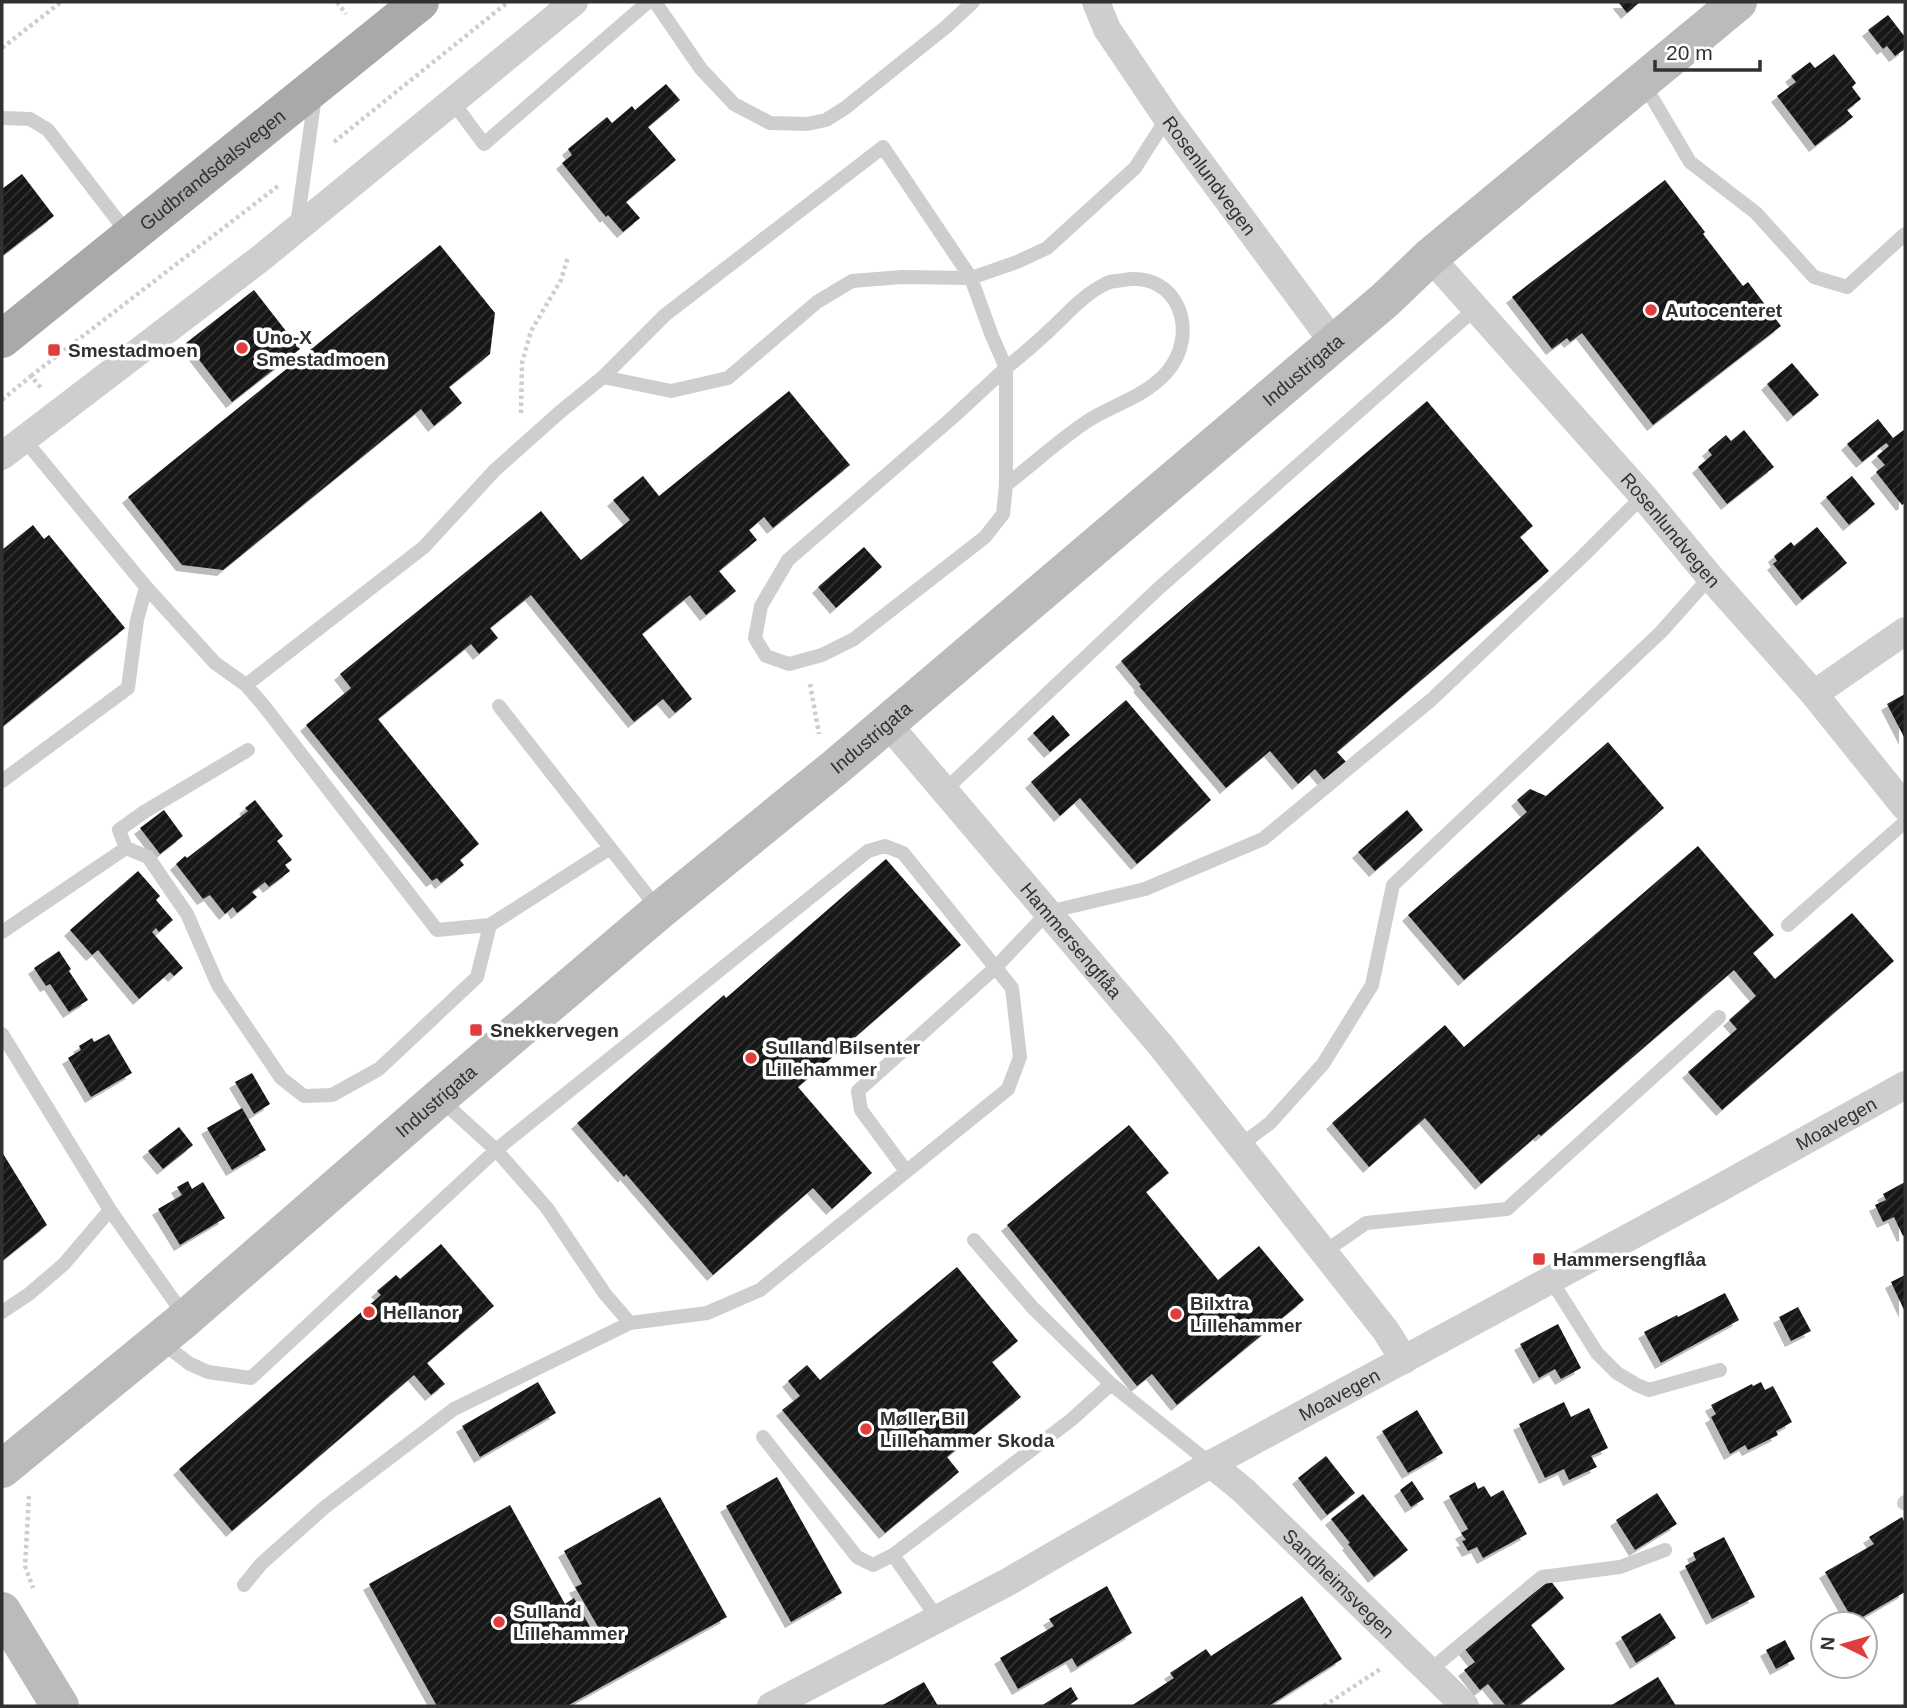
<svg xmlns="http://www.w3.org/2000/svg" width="1907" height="1708" font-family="Arial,sans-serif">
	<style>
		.building { fill: url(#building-hatch); filter: url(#shadow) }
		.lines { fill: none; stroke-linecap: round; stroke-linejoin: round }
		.path { stroke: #cecece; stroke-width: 4.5; stroke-dasharray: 3.5 3.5; stroke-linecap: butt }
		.lane { stroke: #cecece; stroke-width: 14 }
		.street { stroke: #cecece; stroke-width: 28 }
		.secondary { stroke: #bbb; stroke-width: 38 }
		.primary { stroke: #a9a9a9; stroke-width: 38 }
		.poi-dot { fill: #e03e3c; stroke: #fff; stroke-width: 2.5 }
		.labels { text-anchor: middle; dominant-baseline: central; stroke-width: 7; stroke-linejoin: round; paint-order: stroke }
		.street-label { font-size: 19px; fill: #313131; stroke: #fff }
		.poi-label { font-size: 19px; font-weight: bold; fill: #313131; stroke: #fff; text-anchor: start }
	</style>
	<defs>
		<pattern id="building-hatch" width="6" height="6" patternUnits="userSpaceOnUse" patternTransform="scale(1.75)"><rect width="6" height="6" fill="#181818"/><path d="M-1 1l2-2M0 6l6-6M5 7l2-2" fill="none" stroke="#313131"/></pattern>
		<filter id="shadow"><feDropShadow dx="-6" dy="6" stdDeviation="0" flood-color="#0004"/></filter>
	</defs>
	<rect width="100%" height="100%" fill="#fff"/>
	<!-- building -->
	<path class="building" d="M1620,2H1640L1627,13L1619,3Z
		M1888,15L1905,37V49L1895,56L1887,46L1883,49L1868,30Z
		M1834,54L1856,83L1852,87L1861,99L1847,110L1853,117L1815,146L1777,96L1796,82L1791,76L1810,62L1815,68Z
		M666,84L680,100L648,127L676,160L626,202L640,218L623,232L608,215L606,217L562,163L572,155L568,149L607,117L612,123L632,106L635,110Z
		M22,174L54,216L2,256V189Z
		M1665,180L1705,232L1703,234L1743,286L1748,282L1781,326L1653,425L1582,333L1570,342L1567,338L1552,349L1512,297Z
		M440,245L495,313L490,354L449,387L462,403L434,426L421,409L223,570L182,565L128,497Z
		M254,290L300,349L232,402L186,343Z
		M1792,363L1819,395L1793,416L1767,384Z
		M789,391L850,465L773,528L764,517L749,530L757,540L719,571L736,591L706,615L690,595L642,634L692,699L675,713L663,699L634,722L531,595L490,628L498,638L479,654L471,644L378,719L479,844L460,860L464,865L441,883L437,878L432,881L306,725L351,688L340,674L541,511L581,560L630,520L613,500L643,476L659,496Z
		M1427,401L1533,526L1520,537L1549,571L1337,752L1347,763L1325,781L1315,769L1298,784L1270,751L1226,788L1139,686L1141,685L1121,661Z
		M1878,419L1893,438L1905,429V503L1902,505L1876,472L1885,465L1877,456L1889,446L1886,443L1862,462L1847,444Z
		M1744,430L1774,467L1727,504L1698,467L1712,455L1708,450L1726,435L1731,441Z
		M1852,476L1875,504L1849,525L1826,497Z
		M33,525L44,539L49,535L125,628L2,727V550Z
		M1817,527L1847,563L1802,600L1773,564L1777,561L1774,556L1791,542L1794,546Z
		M864,547L882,567L836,608L818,587Z
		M1905,694V739L1887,704Z
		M1126,700L1211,800L1137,864L1080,798L1060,816L1031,782Z
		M1053,715L1070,735L1050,752L1033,733Z
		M1608,742L1664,808L1464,980L1408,915L1527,812L1517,800L1530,789L1546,796Z
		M255,800L283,836L277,841L292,860L285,865L290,871L269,887L265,882L252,892L257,897L237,913L233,907L225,914L210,895L203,899L176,864L185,856L187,858L248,811L245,808Z
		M164,810L183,836L160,854L140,828Z
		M1407,810L1423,830L1375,871L1358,852Z
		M1698,846L1774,935L1753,953L1775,979L1852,913L1894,961L1722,1110L1688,1072L1737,1029L1729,1020L1756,996L1734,970L1541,1136L1539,1134L1481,1184L1425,1118L1369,1167L1332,1123L1445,1025L1464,1047Z
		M886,859L961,945L798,1087L872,1173L832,1209L813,1188L713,1275L626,1174L624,1177L577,1123L724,995L726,998Z
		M138,871L160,896L156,900L173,920L159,932L156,928L152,932L183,968L174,976L170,972L139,999L98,950L92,955L70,930Z
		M59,951L71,969L69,971L88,1000L69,1012L50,984L46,986L34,968Z
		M109,1034L132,1073L91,1097L68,1058L81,1050L79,1046L92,1038L94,1042Z
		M252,1073L270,1104L254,1114L235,1082Z
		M242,1108L266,1150L232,1170L207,1128Z
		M1129,1125L1169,1173L1146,1192L1218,1280L1259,1246L1304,1300L1177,1405L1152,1374L1137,1386L1007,1225Z
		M179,1127L193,1145L163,1169L148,1151Z
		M2,1152L47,1225L2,1261Z
		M188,1181L192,1189L203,1182L225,1218L180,1245L158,1209L182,1195L177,1187Z
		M1905,1182V1235L1903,1236L1894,1217L1883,1222L1875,1205L1886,1200L1883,1194Z
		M441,1244L494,1306L427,1363L445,1384L431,1395L414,1375L232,1531L179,1469L381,1295L377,1291L396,1275L400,1279Z
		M957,1267L1018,1341L992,1362L1021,1397L947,1457L959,1472L885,1533L782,1410L800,1396L788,1381L807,1365L820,1380Z
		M1905,1275V1312L1891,1282Z
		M1725,1293L1739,1320L1661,1363L1644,1332L1677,1315L1678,1317Z
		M1798,1307L1811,1331L1791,1341L1779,1317Z
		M1558,1324L1581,1368L1561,1379L1555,1369L1539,1378L1520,1344Z
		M538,1382L556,1413L480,1457L462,1426Z
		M1761,1382L1765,1390L1773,1386L1792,1422L1776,1431L1778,1435L1748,1450L1745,1445L1730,1454L1711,1417L1716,1414L1711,1405L1752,1384L1753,1386Z
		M1564,1402L1571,1417L1589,1408L1608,1448L1591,1456L1597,1467L1569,1480L1564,1469L1545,1478L1519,1424Z
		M1417,1410L1443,1453L1408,1473L1382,1431Z
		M1326,1456L1355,1493L1327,1515L1298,1478Z
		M777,1477L842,1593L791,1622L726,1506Z
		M1412,1481L1424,1499L1411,1507L1400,1490Z
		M1475,1482L1478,1489L1484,1486L1491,1497L1503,1490L1527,1534L1483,1558L1477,1547L1468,1551L1462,1541L1466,1540L1461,1533L1468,1529L1449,1496Z
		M1657,1493L1677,1524L1635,1550L1616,1520Z
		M1363,1494L1408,1550L1374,1577L1348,1544L1350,1543L1331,1519Z
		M660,1497L727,1617L567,1706H437L369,1584L510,1505L565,1604L574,1598L595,1636L601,1632L575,1587L582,1584L564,1551Z
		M1902,1517L1905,1523V1592L1854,1622L1825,1572L1874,1544L1869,1537Z
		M1724,1537L1755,1597L1712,1619L1685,1566L1696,1560L1693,1553Z
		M1550,1580L1564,1598L1531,1625L1565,1669L1518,1706H1506L1488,1684L1480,1690L1464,1670L1475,1662L1464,1648Z
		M1107,1586L1132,1633L1077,1667L1072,1658L1018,1689L1000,1658L1054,1626L1049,1619Z
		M1302,1596L1342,1659L1269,1706H1131L1174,1678L1170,1673L1206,1649L1211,1656Z
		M1660,1613L1676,1638L1636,1663L1621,1637Z
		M1785,1640L1795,1659L1776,1669L1766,1650Z
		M1658,1677L1676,1706H1610Z
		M924,1682L938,1706H881Z
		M1071,1687L1078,1699L1068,1706H1041Z"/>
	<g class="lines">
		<!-- path -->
		<path class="path" d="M337,2L346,14
			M2,48L61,2
			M334,142L508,2
			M31,376L278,186
			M2,400L31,376L42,389
			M521,413L522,363L531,331L561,280L568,257
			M810,684L819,734
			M29,1496L25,1566L33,1588
			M1324,1706L1382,1668"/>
		<!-- lane -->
		<path class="lane" d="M655,2L701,69L734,104L770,123L807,124L826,120L845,108L946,27L973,2
			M1644,84L1690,162L1756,213L1814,277L1847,287L1905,234
			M452,101L484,144L648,2
			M2,118L30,119L48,130L128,234
			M297,225L315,96
			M603,377L671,391L728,378L817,302L852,281L902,277L971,278L992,336L1006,368L952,418L788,560L761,606L755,638L766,656L789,664L822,655L854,639L985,537L1003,514L1006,485V368C1021,356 1036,343 1050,330C1068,313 1084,294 1107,283C1112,281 1118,281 1123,280C1179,270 1200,334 1167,372C1145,397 1112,405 1086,422C1058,441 1033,464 1006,485
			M23,438L146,587L215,663L246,685L264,706L437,930L490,925L610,848
			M246,685L424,547L494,471L560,412L603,377L665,315L883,147L971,278L1017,262L1047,248L1135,168L1167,118
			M499,706L658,909
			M2,781L128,688L137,620L146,587
			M945,790L1159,588L1476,308
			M126,848L119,830L144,812L248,750
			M1788,925L1905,822
			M2,932L126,848L148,857L187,914L218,985L281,1078L304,1096L332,1095L379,1069L477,977L490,925
			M2,1034L110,1210L186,1318
			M440,1099L496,1150L547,1208L605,1294L630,1323
			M1239,1146L1270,1123L1323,1064L1372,985L1393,885L1661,632L1710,577
			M906,1171L861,1110L858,1091L995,968L1048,912L1145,889L1263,839L1269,834L1431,700L1583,556L1643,496
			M974,1240L1033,1308L1111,1384L1211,1464
			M1324,1252L1366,1223L1507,1209L1719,1017
			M1551,1280L1597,1353L1617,1373L1637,1385L1649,1390L1720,1370
			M2,1312L29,1294L64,1264L110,1210
			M161,1342L190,1364L208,1372L251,1378L496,1150L868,851L885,846L903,853L1012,988L1020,1057L1008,1089L760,1290L707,1313L630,1323L454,1409L325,1507L261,1564L244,1585
			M763,1437L857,1557L873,1565L893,1555
			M1904,1503L1905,1502
			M938,1619L893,1555L1071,1420L1111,1384
			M1429,1671L1542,1577L1620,1567L1665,1550"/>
		<!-- street -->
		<g class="street">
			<path id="s1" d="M1096,2L1107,29L1167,118L1333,342"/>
			<path id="s2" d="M1430,257L1643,496L1710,577L1814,694L1905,807"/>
			<path d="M2,456L261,258L574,2"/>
			<path d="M1814,694L1905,631"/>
			<path id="s3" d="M887,723L1162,1047L1386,1331L1404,1360"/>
			<path id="s4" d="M1211,1464L1243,1490L1465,1706"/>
			<path id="s5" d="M771,1706L1006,1583L1211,1464L1718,1189L1905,1085"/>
		</g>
		<!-- secondary -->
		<g class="secondary">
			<path id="s6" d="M2,1469L186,1318L439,1098L659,911L837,766L1385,300L1430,257L1738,2"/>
			<path d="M2,1611L60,1706"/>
		</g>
		<!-- primary -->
		<path class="primary" id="s7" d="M2,339L420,2"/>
	</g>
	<!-- markers -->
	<g class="poi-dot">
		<circle cx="1651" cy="310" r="7"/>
		<circle cx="242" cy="348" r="7"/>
		<rect x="47" y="343" width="14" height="14" rx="3.5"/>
		<rect x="469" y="1023" width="14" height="14" rx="3.5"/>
		<circle cx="751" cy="1058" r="7"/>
		<rect x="1532" y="1252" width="14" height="14" rx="3.5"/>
		<circle cx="369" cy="1312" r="7"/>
		<circle cx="1176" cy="1314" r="7"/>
		<circle cx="866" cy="1429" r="7"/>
		<circle cx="499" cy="1622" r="7"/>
	</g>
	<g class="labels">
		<!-- street labels -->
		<g class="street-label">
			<text stroke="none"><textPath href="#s7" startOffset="270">Gudbrandsdalsvegen</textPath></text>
			<text stroke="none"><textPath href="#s1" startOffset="208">Rosenlundvegen</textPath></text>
			<text stroke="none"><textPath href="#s6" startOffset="1703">Industrigata</textPath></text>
			<text stroke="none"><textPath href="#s2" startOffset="364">Rosenlundvegen</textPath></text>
			<text stroke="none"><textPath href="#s6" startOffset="1136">Industrigata</textPath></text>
			<text stroke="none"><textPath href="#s3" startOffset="285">Hammersengflåa</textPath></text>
			<text stroke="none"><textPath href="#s6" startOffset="569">Industrigata</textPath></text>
			<text stroke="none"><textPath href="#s5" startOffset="1214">Moavegen</textPath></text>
			<text stroke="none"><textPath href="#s5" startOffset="648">Moavegen</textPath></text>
			<text stroke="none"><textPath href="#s4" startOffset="175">Sandheimsvegen</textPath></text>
		</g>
		<!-- poi labels -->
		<g class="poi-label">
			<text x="1665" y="310">Autocenteret</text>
			<text x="256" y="337">Uno-X<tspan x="256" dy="22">Smestadmoen</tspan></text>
			<text x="68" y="350">Smestadmoen</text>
			<text x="490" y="1030">Snekkervegen</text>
			<text x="765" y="1047">Sulland Bilsenter<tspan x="765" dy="22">Lillehammer</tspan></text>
			<text x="1553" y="1259">Hammersengflåa</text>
			<text x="1190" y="1303">Bilxtra<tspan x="1190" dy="22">Lillehammer</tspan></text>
			<text x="383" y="1312">Hellanor</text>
			<text x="880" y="1418">Møller Bil<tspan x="880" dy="22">Lillehammer Skoda</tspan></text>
			<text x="513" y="1611">Sulland<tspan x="513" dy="22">Lillehammer</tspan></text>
		</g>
	</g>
	<!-- border -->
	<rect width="1907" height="1708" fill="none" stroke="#313131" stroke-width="7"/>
	<!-- north arrow -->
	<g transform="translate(1844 1645) rotate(275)"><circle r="33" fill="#ffffff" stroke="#adadad" stroke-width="2"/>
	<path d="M0-5L12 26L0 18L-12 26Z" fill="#e03e3c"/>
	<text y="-10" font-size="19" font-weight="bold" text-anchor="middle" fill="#313131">N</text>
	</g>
	<!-- scale -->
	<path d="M1655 60v10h105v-10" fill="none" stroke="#313131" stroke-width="3.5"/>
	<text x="1666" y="60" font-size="21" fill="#313131" stroke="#ffffff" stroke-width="5" paint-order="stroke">20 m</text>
</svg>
